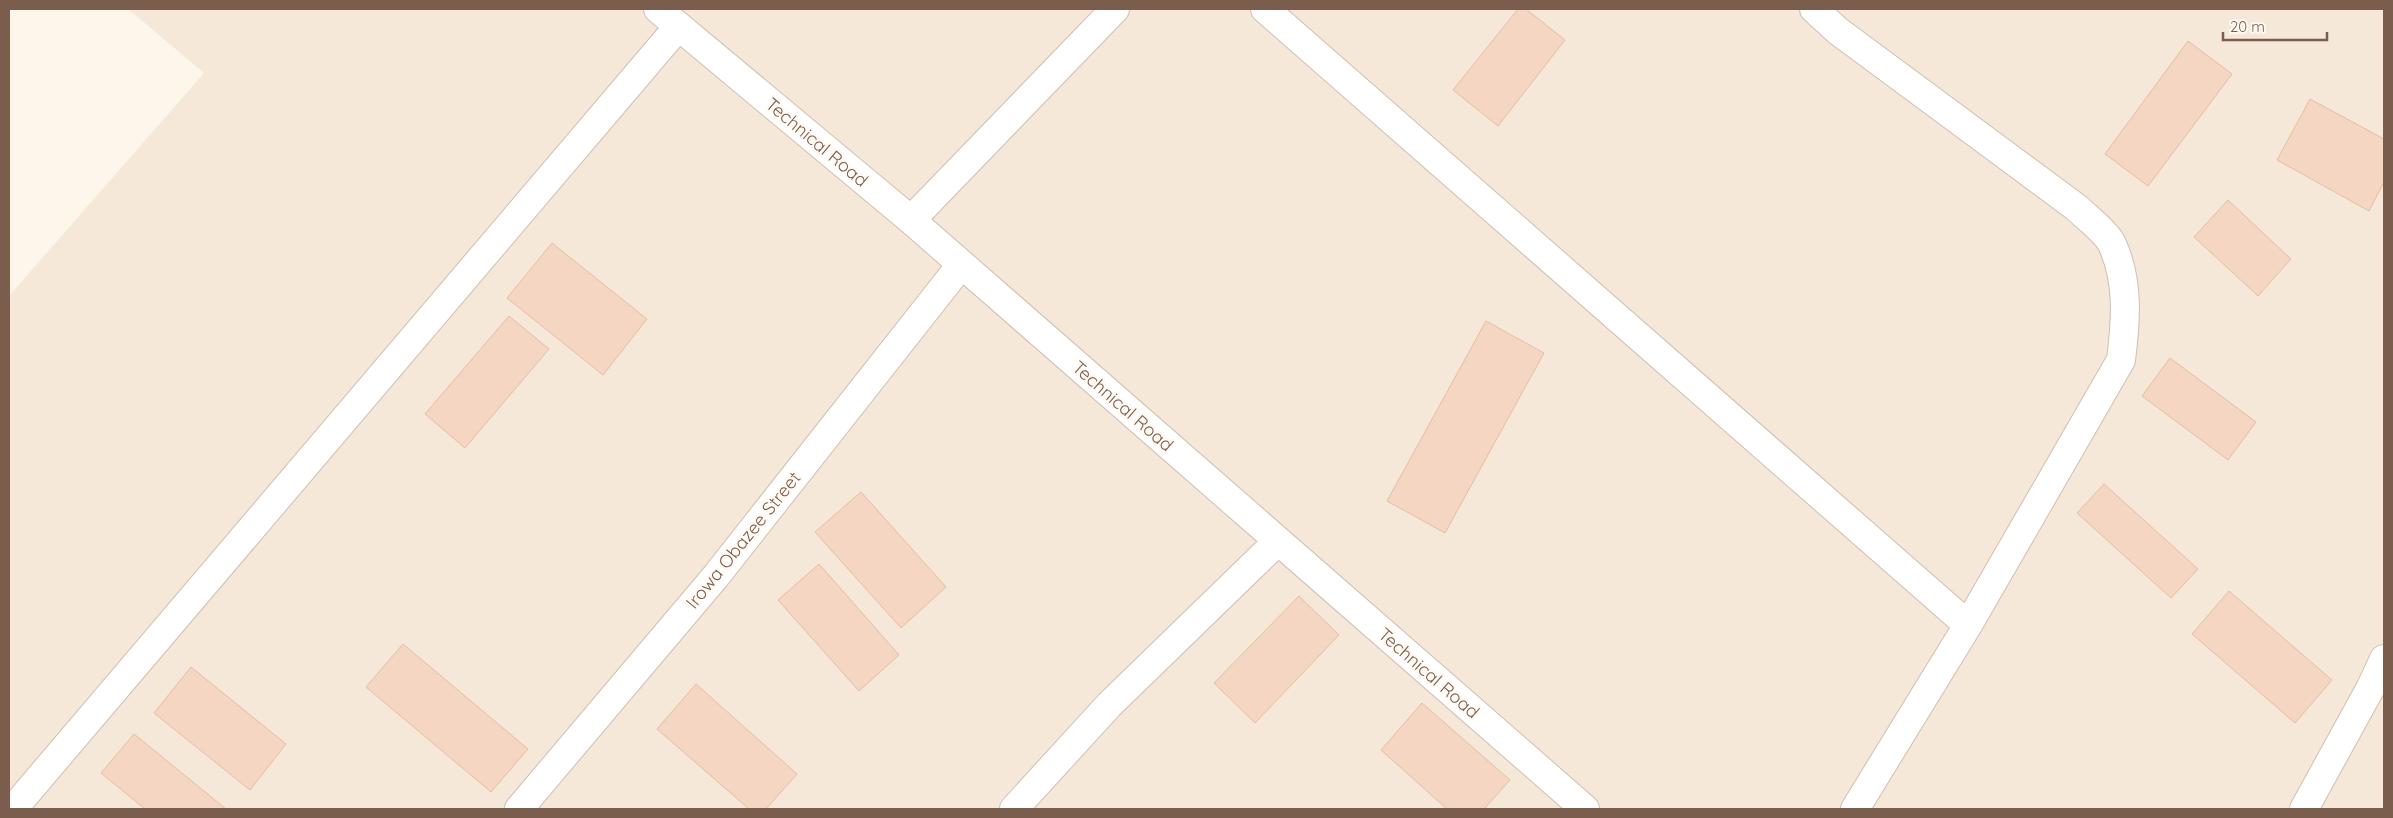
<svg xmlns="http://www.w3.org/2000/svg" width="2393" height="818" font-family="Quicksand,sans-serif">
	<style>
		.residential { fill: #f5e8d9 }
		.building { fill: #f4d6c2; stroke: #e7bca2 }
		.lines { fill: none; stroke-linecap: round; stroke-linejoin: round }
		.minor-casing { stroke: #d1beaf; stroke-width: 30 }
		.tertiary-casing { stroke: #d1beaf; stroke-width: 30 }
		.minor { stroke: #fff; stroke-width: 28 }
		.tertiary { stroke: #fff; stroke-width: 28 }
		.labels { text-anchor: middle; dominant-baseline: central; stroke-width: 5; stroke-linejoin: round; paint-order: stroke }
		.street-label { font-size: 18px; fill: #7a5d4c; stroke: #fffaf3 }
	</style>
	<rect width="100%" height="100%" fill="#fdf6eb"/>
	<!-- residential -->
	<path class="residential" d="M128,9H2384V809H9V296L204,73Z"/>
	<!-- building -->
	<path class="building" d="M1518,9H1526L1565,40L1498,126L1453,90Z
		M2188,41L2232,74L2148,186L2105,154Z
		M2310,99L2384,139V182L2369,211L2277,160Z
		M2228,200L2291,259L2258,296L2194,237Z
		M552,243L647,319L603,375L507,298Z
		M509,316L549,349L465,448L425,414Z
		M1486,321L1544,353L1445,533L1387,501Z
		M2170,358L2256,422L2228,460L2142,396Z
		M2104,484L2198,569L2171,598L2077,513Z
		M861,492L946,587L901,628L815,532Z
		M819,564L899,655L859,691L778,600Z
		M2229,591L2332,680L2295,723L2192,634Z
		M1299,596L1339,635L1255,723L1214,683Z
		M403,644L528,749L491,792L366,687Z
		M191,667L286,744L250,790L154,713Z
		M696,684L797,774L766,809H749L657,729Z
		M1422,703L1510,780L1484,809H1447L1381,750Z
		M134,734L226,809H145L101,773Z"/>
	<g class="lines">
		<!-- minor casing -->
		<g class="minor-casing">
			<path id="minor" d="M1265,9L1968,625
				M1814,9L1838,31L2077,208C2086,217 2107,233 2112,244C2129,281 2126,320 2121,360L1968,625L1855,809
				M911,220L1115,9
				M13,809L678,27
				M519,809L716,576L961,265
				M1014,809L1109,705L1278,541
				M2304,809L2370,689L2384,659"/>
		</g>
		<!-- tertiary casing -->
		<g class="tertiary-casing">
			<path id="tertiary" d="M658,9L911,220L1585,809"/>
		</g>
		<!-- minor -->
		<use href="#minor" class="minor"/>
		<!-- tertiary -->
		<use href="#tertiary" class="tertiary"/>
	</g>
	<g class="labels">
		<!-- street labels -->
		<g class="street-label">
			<text transform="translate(817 142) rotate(40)">Technical Road</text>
			<text transform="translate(1123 406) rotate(41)">Technical Road</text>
			<text transform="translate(743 540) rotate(-51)">Irowa Obazee Street</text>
			<text transform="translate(1429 673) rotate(41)">Technical Road</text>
		</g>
	</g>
	<!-- border -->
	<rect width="2393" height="818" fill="none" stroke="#7a5d4c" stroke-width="20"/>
	<!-- scale -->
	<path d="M2223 32v8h104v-8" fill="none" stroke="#7a5d4c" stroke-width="2.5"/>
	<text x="2230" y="32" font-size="15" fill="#7a5d4c" stroke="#fffaf3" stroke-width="4" paint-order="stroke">20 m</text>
</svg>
